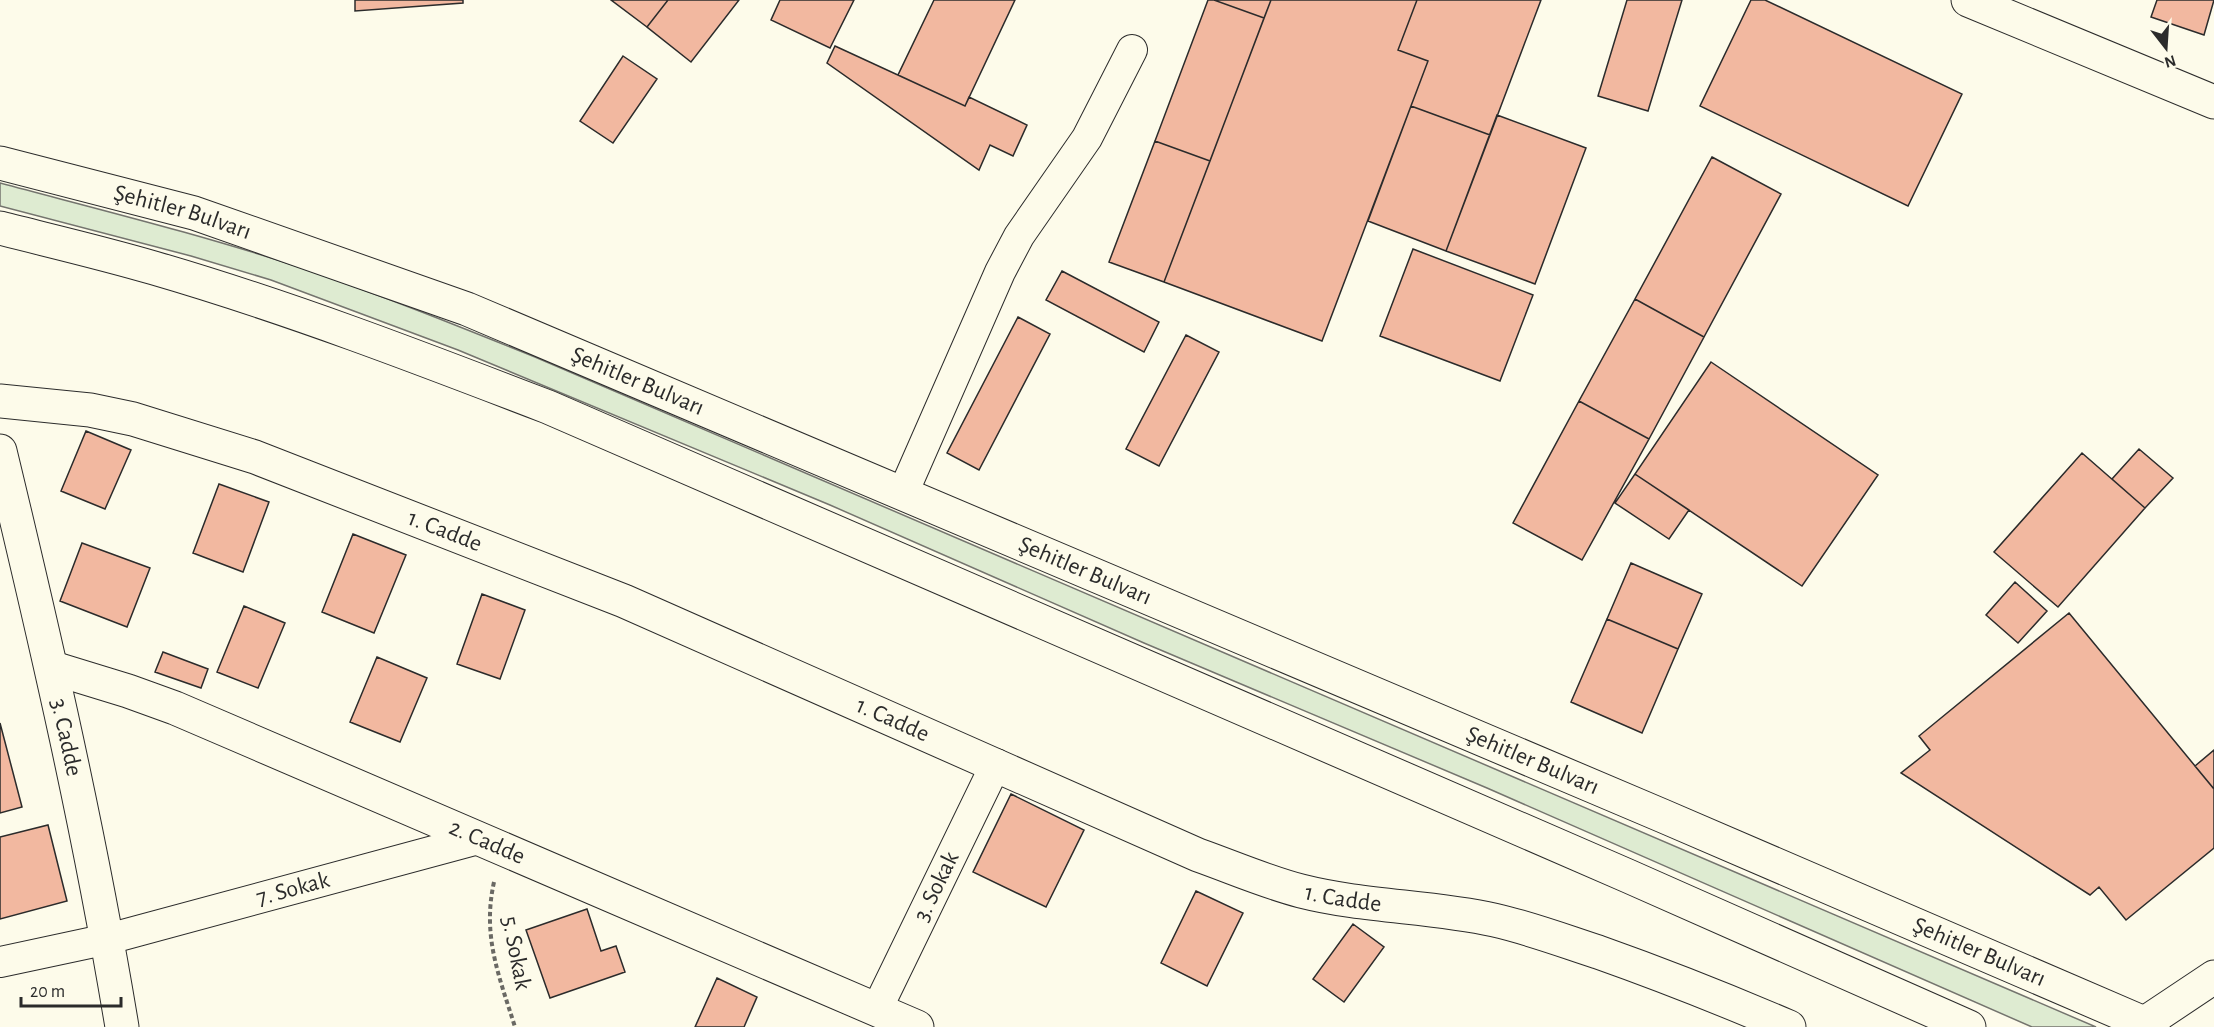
<svg xmlns="http://www.w3.org/2000/svg" width="2214" height="1027" font-family="'Alegreya Sans',sans-serif">
	<style>
		.green { fill: #deebd1; stroke: #74746e; stroke-width: 1.5 }
		.building { fill: #f2b8a0; stroke: #2b2b2b; stroke-width: 1.5 }
		.lines { fill: none; stroke-linecap: round; stroke-linejoin: round }
		.street-casing { stroke: #2b2b2b; stroke-width: 32 }
		.secondary-casing { stroke: #2b2b2b; stroke-width: 35 }
		.primary-casing { stroke: #2b2b2b; stroke-width: 35 }
		.path { stroke: #6a6964; stroke-width: 4; stroke-dasharray: 4.5 3; stroke-linecap: butt }
		.street { stroke: #fdfbea; stroke-width: 30 }
		.secondary { stroke: #fdfbea; stroke-width: 33 }
		.primary { stroke: #fdfbea; stroke-width: 33 }
		.labels { text-anchor: middle; dominant-baseline: central; stroke-width: 4.5; stroke-linejoin: round; paint-order: stroke }
		.street-label { font-size: 24px; fill: #2b2b2b; stroke: #fdfbea }
	</style>
	<rect width="100%" height="100%" fill="#fdfbea"/>
	<!-- green -->
	<path class="green" d="M0,183C101,210 203,235 302,268C381,295 458,326 535,357L2096,1027H2032L1487,788L1144,643L830,505L458,350L271,280L191,256L0,206Z"/>
	<!-- building -->
	<path class="building" d="M355,0H463V3L355,11Z
		M611,0H668L647,27Z
		M668,0H739L691,62L647,27Z
		M780,0H854L830,48L771,20Z
		M934,0H1015L965,106L898,75Z
		M1208,0H1214L1264,18L1210,161L1155,141Z
		M1214,0H1271L1264,18Z
		M1271,0H1417L1398,50L1428,61L1322,341L1164,282Z
		M1417,0H1541L1490,135L1411,106L1428,61L1398,50Z
		M1627,0H1682L1648,111L1598,96Z
		M1751,0H1765L1962,94L1908,206L1700,106Z
		M2157,0H2214L2204,35L2151,17Z
		M835,46L965,106L969,97L1027,125L1013,156L990,145L979,170L827,63Z
		M623,56L657,79L613,143L580,121Z
		M1411,106L1490,135L1446,251L1368,221Z
		M1497,115L1586,148L1535,284L1446,251Z
		M1155,141L1210,161L1164,282L1109,262Z
		M1712,157L1781,194L1704,337L1635,299Z
		M1413,249L1533,295L1500,381L1380,336Z
		M1062,271L1159,322L1144,352L1046,300Z
		M1635,299L1704,337L1649,439L1579,401Z
		M1018,317L1050,334L979,470L947,453Z
		M1186,335L1219,352L1159,466L1126,449Z
		M1711,362L1878,475L1802,586L1635,474Z
		M1579,401L1649,439L1582,560L1513,523Z
		M86,431L131,450L105,509L61,491Z
		M2139,449L2173,478L2145,508L2112,479Z
		M2082,453L2145,508L2058,607L1994,552Z
		M1635,474L1689,510L1669,539L1615,503Z
		M219,484L269,502L243,572L193,553Z
		M353,534L406,555L374,633L322,612Z
		M82,543L150,568L127,627L60,601Z
		M1631,563L1702,594L1678,649L1607,619Z
		M2015,582L2047,611L2018,643L1986,615Z
		M482,594L525,610L500,679L457,664Z
		M244,606L285,623L258,688L217,672Z
		M2069,613L2214,789V848L2126,920L2099,887L2090,895L1901,773L1930,750L1919,736Z
		M1607,619L1678,649L1642,733L1571,702Z
		M163,652L208,669L201,688L155,672Z
		M377,657L427,678L400,742L350,722Z
		M0,723L22,807L0,813Z
		M2214,750V789L2195,766Z
		M1011,794L1084,830L1046,907L973,872Z
		M48,825L67,901L0,919V837Z
		M1196,891L1243,913L1207,986L1161,963Z
		M587,909L601,951L616,946L625,972L550,998L526,930Z
		M1353,924L1384,947L1344,1002L1313,979Z
		M717,978L757,997L744,1027H695Z"/>
	<g class="lines">
		<!-- street casing -->
		<g class="street-casing">
			<g id="street">
				<path d="M903,493L1000,272L1019,236L1087,138L1132,50"/>
				<path id="s1" d="M0,962L108,939L478,839"/>
				<path id="s2" d="M877,1009L996,764"/>
			</g>
		</g>
		<!-- secondary casing -->
		<g class="secondary-casing">
			<g id="secondary">
				<path d="M1968,0L2214,102"/>
				<path id="s3" d="M0,401L90,410L133,419L255,457L624,601L1198,855C1232,867 1266,882 1301,891C1364,907 1431,906 1494,920C1530,928 1564,941 1598,952C1663,975 1726,1000 1789,1027"/>
				<path id="s4" d="M0,451C46,642 90,833 122,1027"/>
				<path id="s5" d="M53,668L128,691L175,708L917,1027"/>
				<path d="M2145,1023L2214,977"/>
			</g>
		</g>
		<!-- primary casing -->
		<g class="primary-casing">
			<g id="primary">
				<path id="s6" d="M0,163L194,213L467,309L1663,816L2153,1027"/>
				<path d="M0,228C51,241 103,253 154,268C288,307 418,357 548,407L1628,876L1969,1027"/>
			</g>
		</g>
		<!-- path -->
		<path class="path" d="M494,882C482,936 499,976 515,1027"/>
		<!-- street -->
		<use href="#street" class="street"/>
		<!-- secondary -->
		<use href="#secondary" class="secondary"/>
		<!-- primary -->
		<use href="#primary" class="primary"/>
	</g>
	<g class="labels">
		<!-- street labels -->
		<g class="street-label">
			<text stroke="none"><textPath href="#s6" startOffset="189">Şehitler Bulvarı</textPath></text>
			<text stroke="none"><textPath href="#s6" startOffset="675">Şehitler Bulvarı</textPath></text>
			<text stroke="none"><textPath href="#s3" startOffset="466">1. Cadde</textPath></text>
			<text stroke="none"><textPath href="#s6" startOffset="1161">Şehitler Bulvarı</textPath></text>
			<text stroke="none"><textPath href="#s3" startOffset="952">1. Cadde</textPath></text>
			<text stroke="none"><textPath href="#s4" startOffset="294">3. Cadde</textPath></text>
			<text stroke="none"><textPath href="#s6" startOffset="1647">Şehitler Bulvarı</textPath></text>
			<text stroke="none"><textPath href="#s5" startOffset="468">2. Cadde</textPath></text>
			<text stroke="none"><textPath href="#s2" startOffset="136">3. Sokak</textPath></text>
			<text stroke="none"><textPath href="#s1" startOffset="302">7. Sokak</textPath></text>
			<text stroke="none"><textPath href="#s3" startOffset="1438">1. Cadde</textPath></text>
			<text stroke="none"><textPath href="#s6" startOffset="2133">Şehitler Bulvarı</textPath></text>
			<text transform="translate(516 953) rotate(79)">5. Sokak</text>
		</g>
	</g>
	<!-- north arrow -->
	<g transform="translate(2166 48) rotate(163)" stroke="#fdfbea" stroke-width="4.5" paint-order="stroke">
	<path d="M0-4.5L10 22L0 15L-10 22Z" fill="#2b2b2b"/>
	<text y="-9" font-size="16" font-weight="bold" text-anchor="middle" fill="#2b2b2b">N</text>
	</g>
	<!-- scale -->
	<path d="M21 997v9h100v-9" fill="none" stroke="#2b2b2b" stroke-width="3"/>
	<text x="30" y="997" font-size="18" fill="#2b2b2b" stroke="#fdfbea" stroke-width="4.5" paint-order="stroke">20 m</text>
</svg>
